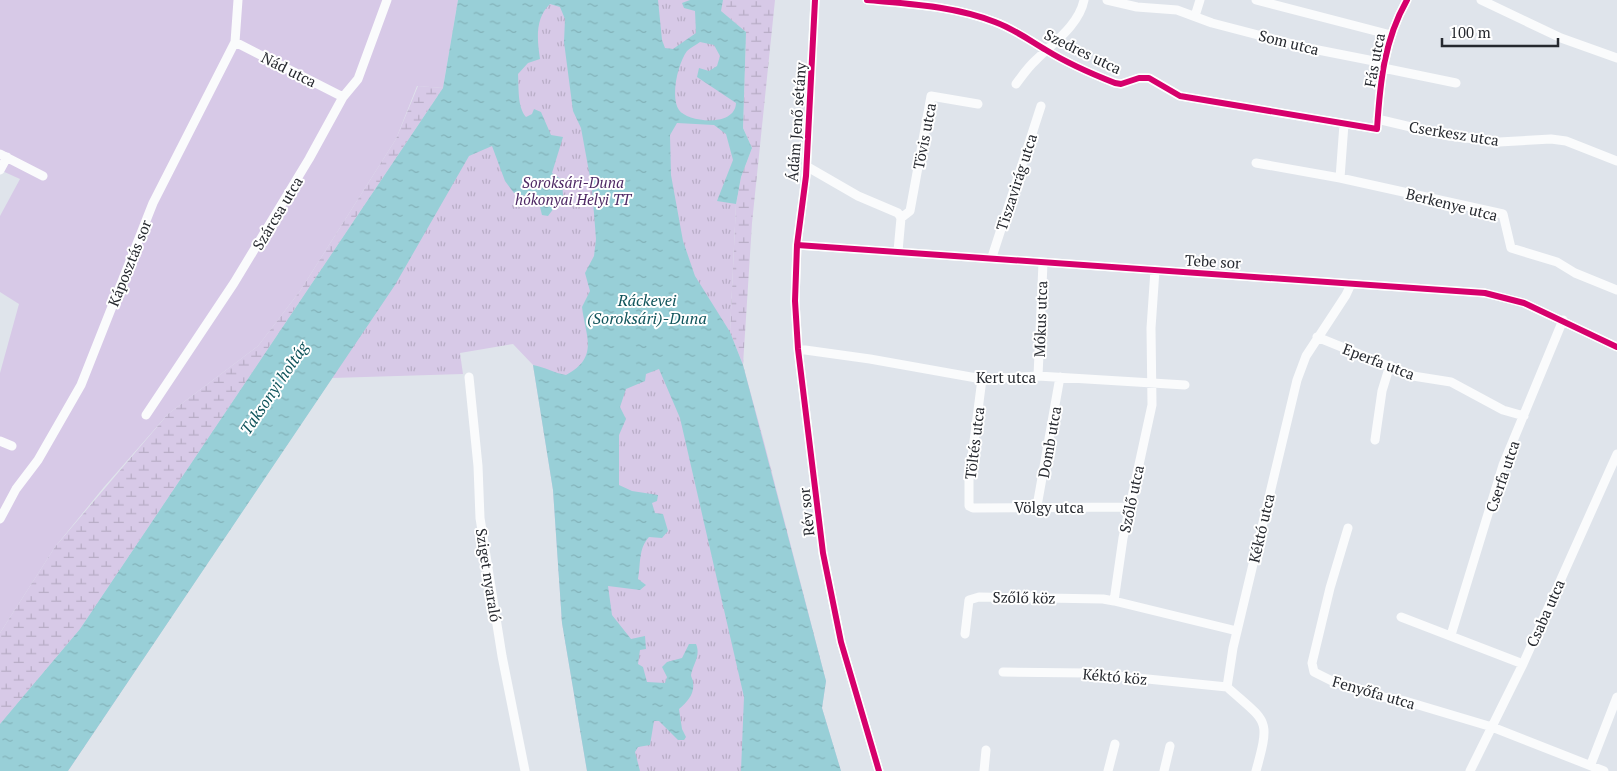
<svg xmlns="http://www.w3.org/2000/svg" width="1617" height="771" font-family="'PT Serif',serif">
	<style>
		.green { fill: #d7c9e7 }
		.wetland { fill: url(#wetland-marsh) }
		.park { fill: url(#park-tufts) }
		.water { fill: url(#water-ripples); fill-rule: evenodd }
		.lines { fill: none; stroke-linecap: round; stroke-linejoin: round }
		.street { stroke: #fafbfc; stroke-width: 9 }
		.cycleway-casing { stroke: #fff; stroke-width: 9 }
		.cycleway { stroke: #d6006c; stroke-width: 6 }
		.labels { text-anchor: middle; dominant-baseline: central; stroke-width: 4; stroke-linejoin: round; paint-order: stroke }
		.street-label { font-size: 15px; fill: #26292f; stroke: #fff }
		.park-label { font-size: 15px; font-style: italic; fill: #4e2864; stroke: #fff }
		.water-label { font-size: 16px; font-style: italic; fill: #10545b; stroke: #fff }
	</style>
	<defs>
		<pattern id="wetland-marsh" width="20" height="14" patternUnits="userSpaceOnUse" patternTransform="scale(1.25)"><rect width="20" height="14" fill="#d7c9e7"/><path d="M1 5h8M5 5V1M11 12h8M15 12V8" fill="none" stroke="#b8adc6"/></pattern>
		<pattern id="park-tufts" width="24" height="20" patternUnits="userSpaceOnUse" patternTransform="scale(1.25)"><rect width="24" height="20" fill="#d7c9e7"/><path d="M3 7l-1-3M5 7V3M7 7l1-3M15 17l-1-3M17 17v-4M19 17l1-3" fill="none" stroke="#b8adc6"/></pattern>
		<pattern id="water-ripples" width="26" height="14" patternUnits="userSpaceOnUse" patternTransform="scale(1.25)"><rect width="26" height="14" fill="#98cfd7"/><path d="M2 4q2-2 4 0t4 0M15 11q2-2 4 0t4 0" fill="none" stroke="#83b2b9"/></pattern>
	</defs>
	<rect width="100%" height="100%" fill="#dfe4eb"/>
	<!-- green -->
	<path class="green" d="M0,0H458L443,88L417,86L396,139L300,291L258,346L168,414L104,487L55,547L0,633V373L19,304L0,292V216L20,179L0,170Z"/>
	<!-- wetland -->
	<path class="wetland" d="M723,0H775L752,223L743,365L730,332L736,204L741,177L752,148L743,128L746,32L720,11Z
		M418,86L443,88L80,629L0,724V633L55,547L168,414L258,346L300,291L396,139Z"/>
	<!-- park -->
	<path class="park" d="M458,0H723L721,11L746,32L743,128L752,148L741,177L736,204L730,332L743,365L763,438L826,681L822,708L841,771H587L562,623L553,490L533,365L513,344L460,353L463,374L332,378L68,771H0V724L80,629L443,88Z"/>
	<!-- water -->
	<path class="water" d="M458,0H658L662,40L665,48L673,49L696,33L695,11L684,8L682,3L690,0H723L721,11L746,32L743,128L752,148L741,177L736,204L717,201L733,160L726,134L714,125L677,123L670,135L671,175L683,241L695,276L730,332L743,365L826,681L822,708L841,771H741L744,697L680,418L659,369L646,374L645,381L626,389L620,407L626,419L619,435V485L632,491L658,495L657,501L652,503L655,513L663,514L668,531L662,538L649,537C638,549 641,564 638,579L646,585L640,590L608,586L612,615L631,639L645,636L646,649L640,650L638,664L643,667L647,682L665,683L667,677L662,667L667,662L682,658L689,644H696C701,656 693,664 691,675C691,677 693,680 693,682C695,694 687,702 679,709L682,729L686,737L684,740H678L659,721H654L650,745L638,747L635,752L640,771H587L562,623L553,490L533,365C545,367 554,373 566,375C600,357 585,335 582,307L590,291L585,273L594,256L596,239L592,188L581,128L573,111L564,42L565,19L560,7L550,4C535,18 537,39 540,59L528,63L518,74C519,86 517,107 526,117L532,114L534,109L541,112L551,135L563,137L552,173L562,180L563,196L548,216L542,215L538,199L514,193L505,181L492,146L469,156L395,285L68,771H0V724L80,629L443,88ZM700,42L714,45L720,56L717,66L709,71L699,68L697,77L736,103C735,128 687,122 679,110C670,97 678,63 687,51C690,48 696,45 700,42Z"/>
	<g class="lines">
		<!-- street -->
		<path class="street" d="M815,0L806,176L797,245L795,301L798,349L823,553L841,642L879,771
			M867,0C910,4 954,6 995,22C1014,29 1029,40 1046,50C1067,63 1092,74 1115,83L1121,84L1139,78H1149L1180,96L1377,129C1380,83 1384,40 1407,0
			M1107,0L1137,7L1177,10L1212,23L1308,48L1384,63
			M1256,0L1391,35
			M1481,0L1561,38L1617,58
			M1195,16L1200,0
			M235,42L343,97
			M1383,68L1456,83
			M1016,84C1022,76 1028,67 1036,60C1053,43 1079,25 1084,0
			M1377,119L1449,136L1499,142L1551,139L1566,141L1617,161
			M0,154L43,176
			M1256,163L1340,178L1503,214L1511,248L1557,262L1575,273L1617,290
			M806,166L858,196L898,213L901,218L898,251
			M0,170L7,157
			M1340,178L1344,124
			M901,218L910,211L931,96L978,104
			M797,245L1485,293L1524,303L1617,347
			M992,257L1041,106
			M1155,270L1151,328L1152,405L1123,538L1114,601L1237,631
			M1317,337L1413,376L1451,382L1503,410L1524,416
			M798,349L870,359L982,379L1038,376L1185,385
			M1038,376L1043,263
			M469,377L478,466L480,518L502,656L525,771
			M982,379L969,480V506L973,508L1130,507
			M146,415L234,283L309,159L343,97L358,79L387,0
			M1375,440L1382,391L1390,365
			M0,441L12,446
			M1037,506L1060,377
			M0,519L16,489L38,460L81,385L153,203L235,42L238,0
			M1348,528L1330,588L1312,663L1314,672L1334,682L1383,697L1405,701L1492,727L1604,771
			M1401,617L1523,664
			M965,634L969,600L979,597L1103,599L1114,601
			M1451,635L1503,465L1563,320
			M1003,672L1088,673L1227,687
			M1591,764L1617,697
			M984,771L986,750
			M1108,771L1115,744
			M1164,771L1170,746
			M1256,771C1271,717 1267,723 1227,687L1233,648L1297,380L1306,356L1346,295L1351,284
			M1470,771L1523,664L1617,454"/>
		<!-- cycleway casing -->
		<g class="cycleway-casing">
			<path id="cycleway" d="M815,0L806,176L797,245L795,301L798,349L823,553L841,642L879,771
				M867,0C910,4 954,6 995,22C1014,29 1029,40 1046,50C1067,63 1092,74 1115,83L1121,84L1139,78H1149L1180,96L1377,129C1380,83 1384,40 1407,0
				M797,245L1485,293L1524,303L1617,347"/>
		</g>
		<!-- cycleway -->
		<use href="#cycleway" class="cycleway"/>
	</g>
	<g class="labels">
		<!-- street labels -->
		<g class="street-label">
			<text transform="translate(1289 42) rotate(14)">Som utca</text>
			<text transform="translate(1083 51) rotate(26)">Szedres utca</text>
			<text transform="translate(1374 60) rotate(-79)">Fás utca</text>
			<text transform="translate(289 69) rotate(27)">Nád utca</text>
			<text transform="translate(796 122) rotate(-86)">Ádám Jenő sétány</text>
			<text transform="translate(1454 133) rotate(9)">Cserkesz utca</text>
			<text transform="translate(924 136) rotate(-79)">Tövis utca</text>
			<text transform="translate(1016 182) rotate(-72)">Tiszavirág utca</text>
			<text transform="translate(1452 204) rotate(14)">Berkenye utca</text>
			<text transform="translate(277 213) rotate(-59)">Szárcsa utca</text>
			<text transform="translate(1213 261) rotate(3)">Tebe sor</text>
			<text transform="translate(129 263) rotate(-68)">Káposztás sor</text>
			<text transform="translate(1040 319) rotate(-88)">Mókus utca</text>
			<text transform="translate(1379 361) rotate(21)">Eperfa utca</text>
			<text x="1006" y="377">Kert utca</text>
			<text transform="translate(1049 442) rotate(-80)">Domb utca</text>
			<text transform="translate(974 443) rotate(-83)">Töltés utca</text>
			<text transform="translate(1502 476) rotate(-71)">Cserfa utca</text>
			<text transform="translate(1131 499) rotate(-78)">Szőlő utca</text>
			<text x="1049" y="507">Völgy utca</text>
			<text transform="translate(806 512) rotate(-96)">Rév sor</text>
			<text transform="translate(1261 528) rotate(-77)">Kéktó utca</text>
			<text transform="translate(489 575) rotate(81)">Sziget nyaraló</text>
			<text transform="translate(1024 597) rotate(1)">Szőlő köz</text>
			<text transform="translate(1545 613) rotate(-66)">Csaba utca</text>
			<text transform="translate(1115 676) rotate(5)">Kéktó köz</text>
			<text transform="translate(1374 692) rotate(16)">Fenyőfa utca</text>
		</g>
		<!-- park labels -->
		<g class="park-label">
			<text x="573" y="182">Soroksári-Duna<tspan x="573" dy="17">hókonyai Helyi TT</tspan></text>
		</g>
		<!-- water labels -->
		<g class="water-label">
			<text x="647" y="300">Ráckevei<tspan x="647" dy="18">(Soroksári)-Duna</tspan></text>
			<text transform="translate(274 388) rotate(-56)">Taksonyi holtág</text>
		</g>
	</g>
	<!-- scale -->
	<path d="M1442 38v8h116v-8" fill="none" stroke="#26292f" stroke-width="2.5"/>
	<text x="1450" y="38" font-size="15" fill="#26292f" stroke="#ffffff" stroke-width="4" paint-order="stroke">100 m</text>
</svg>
